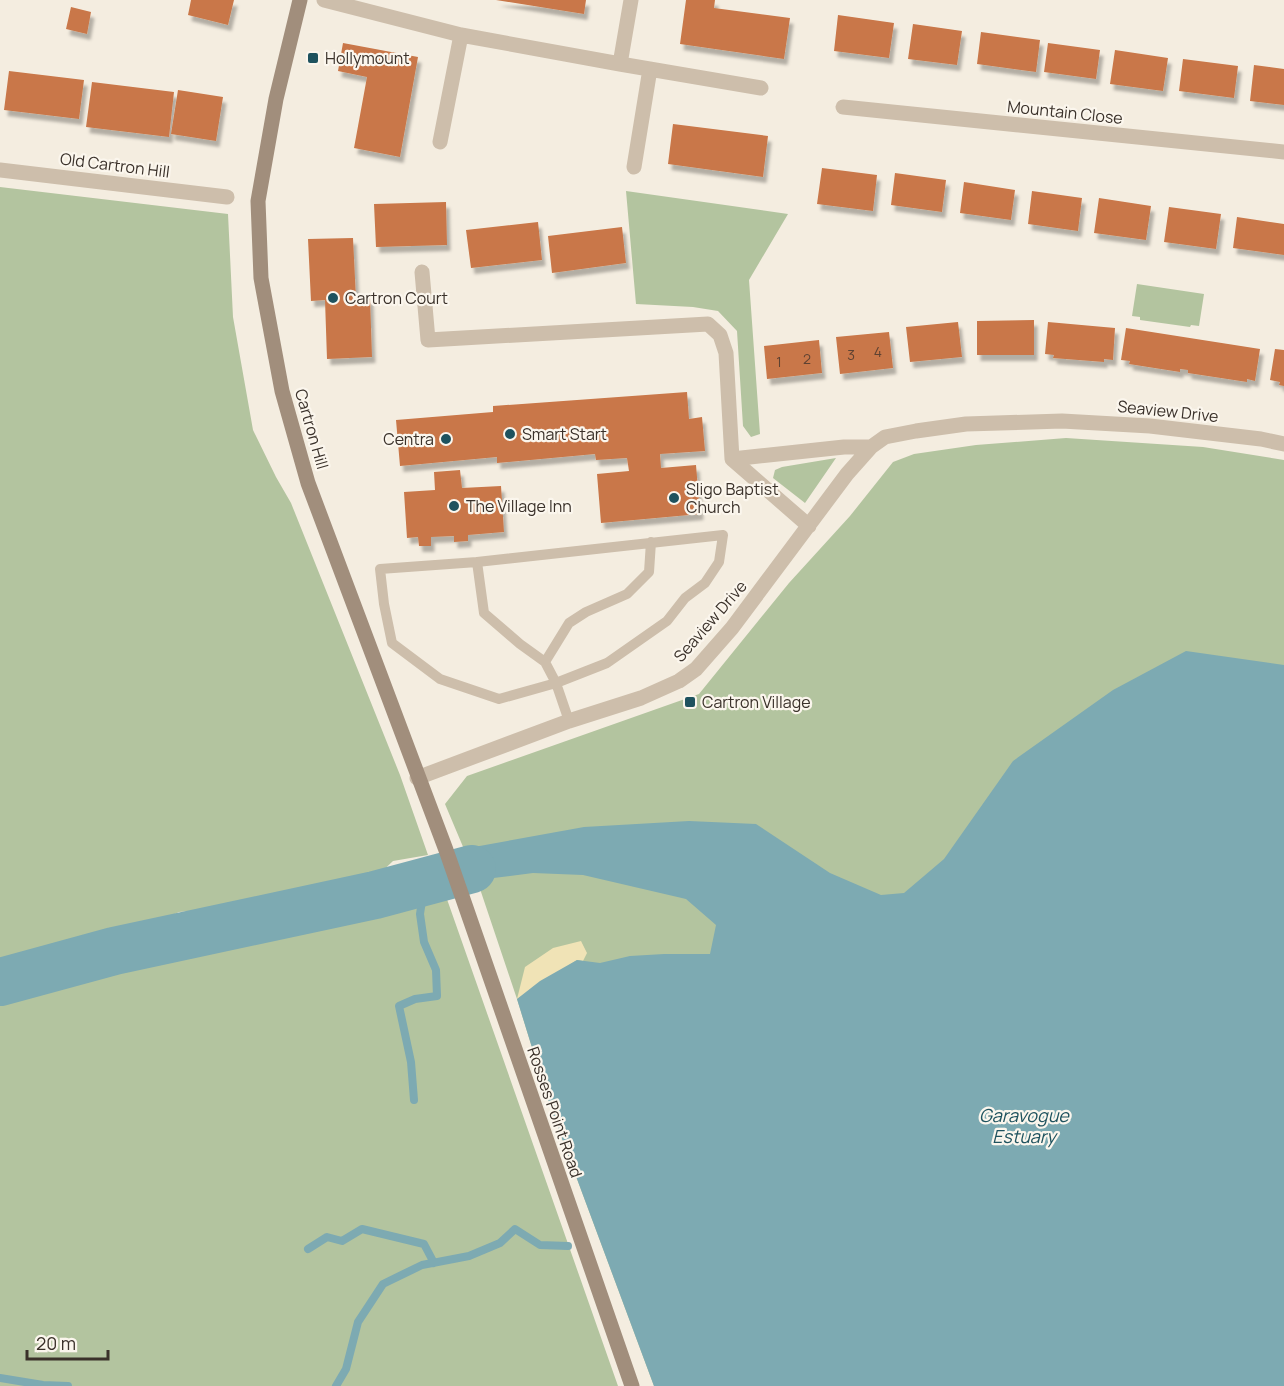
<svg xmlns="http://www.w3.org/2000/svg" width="1284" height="1386" font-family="Manrope,sans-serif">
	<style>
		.green { fill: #b3c49f }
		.sand { fill: #f0e3b6 }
		.water { fill: #7daab2 }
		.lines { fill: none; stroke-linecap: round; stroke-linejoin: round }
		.stream { stroke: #7daab2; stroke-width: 8 }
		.river { stroke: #7daab2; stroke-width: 48 }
		.building { fill: #c97748; filter: url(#shadow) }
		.lane { stroke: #cdbeab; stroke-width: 10 }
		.street { stroke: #cdbeab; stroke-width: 15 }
		.secondary { stroke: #a18e7c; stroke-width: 15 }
		.poi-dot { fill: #1e525e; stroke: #fbf6ed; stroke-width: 2 }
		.labels { text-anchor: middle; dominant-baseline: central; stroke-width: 4.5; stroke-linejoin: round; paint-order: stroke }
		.number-label { font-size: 14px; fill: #5e4232 }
		.poi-label { font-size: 16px; fill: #3a312a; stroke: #fbf6ed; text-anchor: start }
		.street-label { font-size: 16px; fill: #3a312a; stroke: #fbf6ed }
		.water-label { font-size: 18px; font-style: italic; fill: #1e525e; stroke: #fbf6ed }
	</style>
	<defs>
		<filter id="shadow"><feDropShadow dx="3.5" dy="6" stdDeviation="1.5" flood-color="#0004"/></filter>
	</defs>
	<rect width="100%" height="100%" fill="#f4ede0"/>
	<!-- green -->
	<path class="green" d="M0,187L228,214L233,317L253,430L276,477L291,503L400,775L428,855L393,861L374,879L232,907L179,912L139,931L0,966Z
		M626,191L788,214L749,280L760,434L751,437L743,426L737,331L718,311L693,307L636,304Z
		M1137,284L1204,294L1199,326L1191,325L1190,327L1140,320V317L1132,316Z
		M1066,438L1203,447L1284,460V1386H654L551,1109L517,999L477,880L445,804L467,776L699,694L789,583L850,516L893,462L914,454L976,445Z
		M836,458L805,503L773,478L775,470L782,467Z
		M442,885L618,1386H0V990L124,952L145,948L167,947L209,937L232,938L254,929L283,928L306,923L330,921L345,911L370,906L378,901C389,902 428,889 442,885Z"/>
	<!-- sand -->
	<path class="sand" d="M581,941L587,953L583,961L577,960L517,999L525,967L553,948Z"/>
	<!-- water -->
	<path class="water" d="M1186,651L1284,665V1386H654L551,1109L517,999L540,981L577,960L600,963L630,956L664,954H710L716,925L686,899L583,875L533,873L477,880L463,849L584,827L689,821L756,824L830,873L881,895L904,893L944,859L1013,761L1113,690Z"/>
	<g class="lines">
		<!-- stream -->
		<path class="stream" d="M414,1100L411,1062L399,1006L415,999L437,996L436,970L424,942L420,914L425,881
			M308,1249L327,1237L342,1241L362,1229L424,1244L434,1263
			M0,1378L43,1385L68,1386
			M336,1386L346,1369L358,1322L383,1284L422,1265L469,1256L500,1243L515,1229L540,1245L568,1246"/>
		<!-- river -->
		<path class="river" d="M0,982L114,951L375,895L472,869"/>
	</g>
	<!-- building -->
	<path class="building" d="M191,0H234L228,25L188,15Z
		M496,0H586L584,14Z
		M686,0H715L714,8L790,18L784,59L680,44Z
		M71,7L91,12L87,34L66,29Z
		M838,15L894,23L889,58L834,51Z
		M913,24L962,31L957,65L908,59Z
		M981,32L1040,40L1036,72L977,64Z
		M343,43L418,57L400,157L354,148L367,77L338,71Z
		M1048,43L1100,50L1096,79L1044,72Z
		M1115,50L1168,58L1163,91L1110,84Z
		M1183,59L1238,66L1234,98L1179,91Z
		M1254,65L1284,69V105L1250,101Z
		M9,71L84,80L79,119L4,110Z
		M92,82L174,92L169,137L86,127Z
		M178,90L223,97L216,141L171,134Z
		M673,124L768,136L763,177L668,164Z
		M822,168L877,175L873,211L817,204Z
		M895,173L946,180L942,212L891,205Z
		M964,182L1015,190L1011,220L960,213Z
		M1032,191L1082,198L1078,231L1028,224Z
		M1099,198L1151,206L1146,240L1094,233Z
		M446,202L447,245L376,247L374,204Z
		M1169,207L1221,214L1216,249L1164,242Z
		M1237,217L1284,224V255L1233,248Z
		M538,222L542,260L471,268L466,230Z
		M622,227L626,263L552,273L548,236Z
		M353,238L356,299L370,298L372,357L327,359L325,300L311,301L308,239Z
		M1034,320V355H977V321Z
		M958,322L962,357L910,362L906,327Z
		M1048,322L1115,328L1113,360L1104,359V362L1053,358L1054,355L1045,354Z
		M1126,328L1260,349L1255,381L1247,379V382L1188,373V370L1180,369V372L1129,364L1130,361L1121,360Z
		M889,332L893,368L840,374L836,337Z
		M819,340L822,373L767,379L764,346Z
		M1275,349L1284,350V386L1279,385L1280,382L1270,380Z
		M687,392L689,419L702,417L705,451L660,454L661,468L696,465L700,514L601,523L597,474L629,471L627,458L596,460L595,454L497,463V457L400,466L396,420L493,412V406Z
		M460,470L462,488L501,486L504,532L468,535V541L454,542V536L431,537V546H419L418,537L407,538L404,492L435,490L434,472Z"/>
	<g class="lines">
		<!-- lane -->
		<path class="lane" d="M477,562L484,613L520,644L545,662L556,683L607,663L667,621L685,598L705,583L719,562L723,535L477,562L380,569L384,604L392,643L440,679L499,699L556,683L569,721
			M545,662L569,623L586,612L627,594L649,572L651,542"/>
		<!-- street -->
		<path class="street" d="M324,0L461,35L620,64L761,88
			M620,64L631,0
			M843,107L1284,152
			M440,142L461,35
			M634,167L650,69
			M0,170L227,197
			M422,272L428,340L708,324L720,335L726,353L732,459L809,526
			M732,459L844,447H871
			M417,778L569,721L641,698L679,681L696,669L732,628L847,474L871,447L885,437L916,431L966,424L1062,421L1150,426L1261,439L1284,444"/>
		<!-- secondary -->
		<path class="secondary" d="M300,0L276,99L258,201L261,278L282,391L308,483L446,850L632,1386"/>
	</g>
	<!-- markers -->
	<g class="poi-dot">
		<rect x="307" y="52" width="12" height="12" rx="3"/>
		<circle cx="333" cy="298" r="6"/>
		<circle cx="510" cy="434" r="6"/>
		<circle cx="446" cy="439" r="6"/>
		<circle cx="674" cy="498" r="6"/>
		<circle cx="454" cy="506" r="6"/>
		<rect x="684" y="696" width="12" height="12" rx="3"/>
	</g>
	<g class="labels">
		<!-- number labels -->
		<g class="number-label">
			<text x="878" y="351">4</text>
			<text x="851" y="354">3</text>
			<text x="807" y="358">2</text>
			<text x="779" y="361">1</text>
		</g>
		<!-- poi labels -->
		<g class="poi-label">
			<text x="325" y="58">Hollymount</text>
			<text x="345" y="298">Cartron Court</text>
			<text x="522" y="434">Smart Start</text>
			<text x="434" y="439" text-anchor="end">Centra</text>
			<text x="686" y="489">Sligo Baptist<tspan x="686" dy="18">Church</tspan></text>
			<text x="466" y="506">The Village Inn</text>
			<text x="702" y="702">Cartron Village</text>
		</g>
		<!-- street labels -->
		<g class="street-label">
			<text transform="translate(1065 112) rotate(6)">Mountain Close</text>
			<text transform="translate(115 165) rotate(7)">Old Cartron Hill</text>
			<text transform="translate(1168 411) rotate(6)">Seaview Drive</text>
			<text transform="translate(312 429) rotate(74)">Cartron Hill</text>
			<text transform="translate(710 621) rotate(-49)">Seaview Drive</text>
			<text transform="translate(555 1112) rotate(71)">Rosses Point Road</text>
		</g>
		<!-- water labels -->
		<g class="water-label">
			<text x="1024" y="1115">Garavogue<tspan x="1024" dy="21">Estuary</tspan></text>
		</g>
	</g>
	<!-- scale -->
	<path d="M27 1350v9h81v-9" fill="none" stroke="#3a312a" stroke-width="3"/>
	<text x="36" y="1350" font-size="18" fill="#3a312a" stroke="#fbf6ed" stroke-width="4.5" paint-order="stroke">20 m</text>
</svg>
